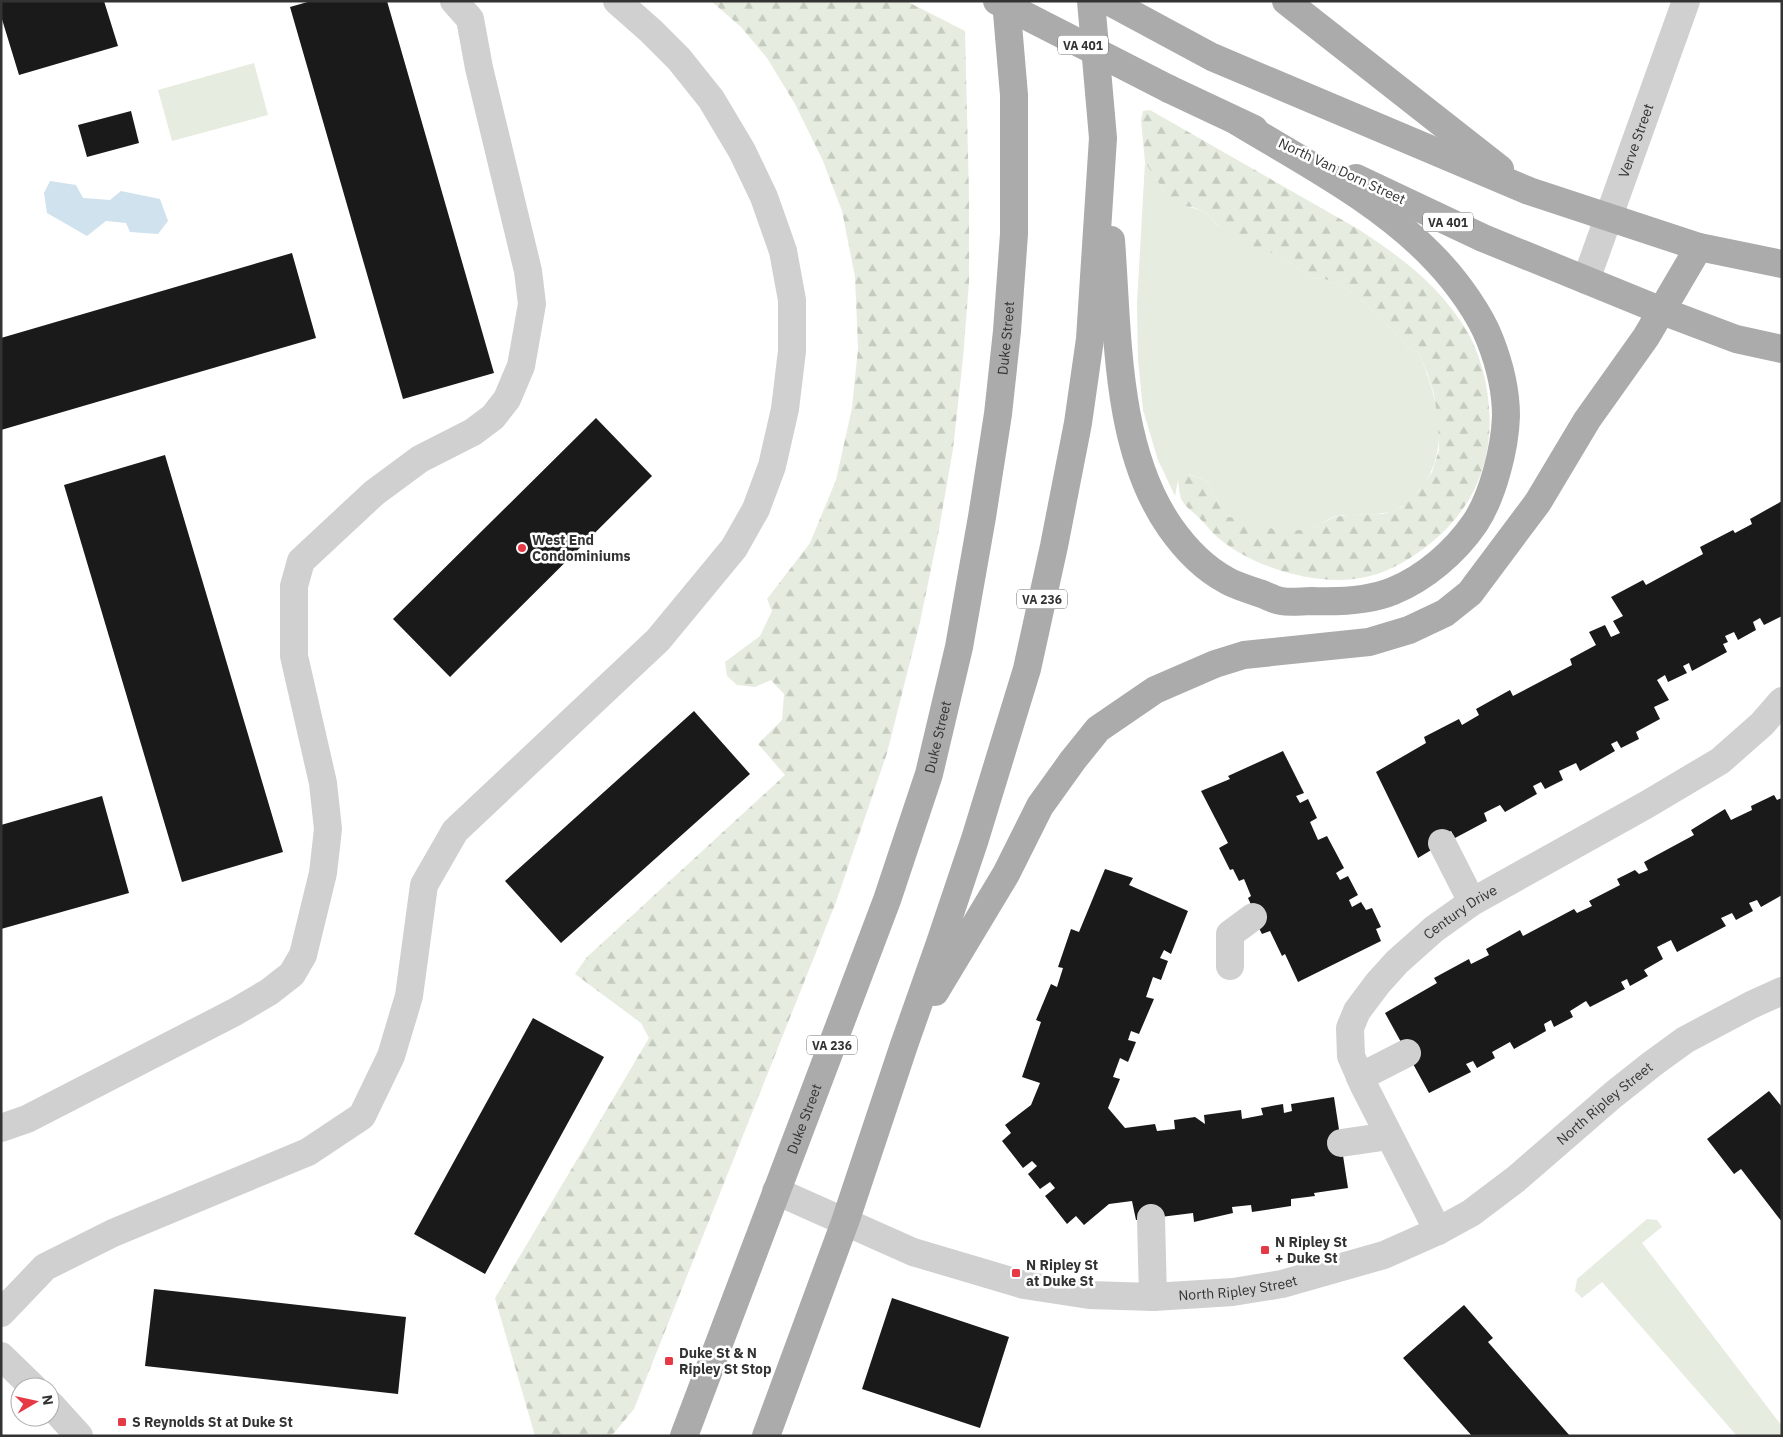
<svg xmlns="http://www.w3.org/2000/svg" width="1783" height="1437" font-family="'IBM Plex Sans',sans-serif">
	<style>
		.green { fill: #e6ecdf }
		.forest { fill: url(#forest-firs) }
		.water { fill: #cfe2ee }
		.building { fill: #1a1a1a }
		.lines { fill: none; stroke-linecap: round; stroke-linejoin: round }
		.minor { stroke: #d0d0d0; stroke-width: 28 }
		.major { stroke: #ababab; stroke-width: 28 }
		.major-bridge { stroke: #ababab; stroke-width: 28 }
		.poi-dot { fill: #e63946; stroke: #fff; stroke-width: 2 }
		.labels { text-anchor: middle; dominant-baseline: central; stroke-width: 5; stroke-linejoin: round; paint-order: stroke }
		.shield { fill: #fff; stroke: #707070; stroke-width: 1 }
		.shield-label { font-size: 12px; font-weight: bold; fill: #333 }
		.street-label { font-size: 14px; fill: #333; stroke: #fff }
		.poi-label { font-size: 14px; font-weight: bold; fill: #333; stroke: #fff; text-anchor: start }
	</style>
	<defs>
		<pattern id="forest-firs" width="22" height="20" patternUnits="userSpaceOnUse" patternTransform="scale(1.25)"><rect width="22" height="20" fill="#e6ecdf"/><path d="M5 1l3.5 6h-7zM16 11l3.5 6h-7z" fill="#c6cbc0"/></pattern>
	</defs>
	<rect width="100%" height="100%" fill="#fff"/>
	<!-- green -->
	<path class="green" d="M254,63L268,115L172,141L158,90Z
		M1145,162L1162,188L1178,204L1204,211L1217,225L1285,259L1310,278L1325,279L1342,286L1360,298L1409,348L1418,352C1438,396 1454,456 1415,494C1411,499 1406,505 1401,507C1381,518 1359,513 1338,516C1330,517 1324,523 1317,526C1307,531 1291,533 1280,531C1275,531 1270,528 1265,527C1253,523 1241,519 1228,517L1219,503L1207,481L1189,474L1178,480L1175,496L1158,460L1143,410L1138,359L1137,304Z
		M1647,1219L1657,1220L1662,1227L1642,1243L1782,1426V1436H1737L1602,1282L1582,1298L1575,1291L1577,1279Z"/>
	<!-- forest -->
	<path class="forest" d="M711,1H906L965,31L969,196V282L963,358L953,449L938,535L920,622L887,753L836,902L634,1409L614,1433L608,1436H535L495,1298L649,1038L641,1023L575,974L587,957L785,775L758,744L782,720L784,694L771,680L755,687L737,685L727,676L725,662L760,636L772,611L767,599L810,543L836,480L852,408L858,348L855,277L842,211L823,161L795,104L767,58L741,27Z
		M1150,110L1358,229C1401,257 1440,286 1467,331C1480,354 1487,381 1489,407C1494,467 1469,517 1419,552C1402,564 1383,574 1361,578C1322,585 1272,572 1238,552C1230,547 1221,541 1214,534C1208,528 1203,521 1196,515C1192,511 1186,507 1183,502C1179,497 1179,486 1178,480L1188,474L1207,481L1219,503L1228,517L1239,518L1279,531L1302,530L1315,527L1334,517L1348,515L1383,514L1402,507L1419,490L1432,472L1439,450L1438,422L1434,394L1427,372L1418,352L1409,348L1360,298L1342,286L1325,279L1310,278L1285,259L1267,251L1231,239L1204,211L1192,207L1178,205L1162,188L1145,162L1141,120L1143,111Z"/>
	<!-- water -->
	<path class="water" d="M50,181L76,185L83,198L110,200L121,191L160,199L168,221L158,234L130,232L126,223L106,221L87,236L47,213L44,193Z"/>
	<!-- building -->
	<path class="building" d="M1,1H104L118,46L19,75L1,16Z
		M311,1H387L494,373L403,399L290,7Z
		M131,111L139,143L87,157L78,125Z
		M292,253L316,338L1,430V338Z
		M596,418L652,476L450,677L393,619Z
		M165,455L283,852L182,882L64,485Z
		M1782,501V616L1764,625L1760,618L1753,622L1756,630L1738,640L1734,632L1725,636L1728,642L1723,644L1727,652L1692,671L1689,663L1683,666L1687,673L1668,682L1665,675L1657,680L1669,700L1654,707L1660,719L1636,732L1639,739L1621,748L1617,741L1611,744L1615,751L1580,771L1576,763L1559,771L1563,780L1545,789L1541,782L1533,786L1537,794L1505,812L1500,805L1484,813L1487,821L1455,838L1451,831L1443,835L1446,841L1418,858L1376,772L1426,743L1424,737L1459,719L1462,725L1479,715L1476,709L1510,690L1513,696L1572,665L1570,659L1596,645L1589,632L1605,625L1611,637L1620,633L1613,621L1623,616L1611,597L1643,580L1646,585L1703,554L1700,547L1733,530L1735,533L1752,524L1750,519Z
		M694,711L750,774L561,943L505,881Z
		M1283,751L1304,793L1296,796L1300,803L1308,799L1317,818L1310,822L1318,840L1327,836L1344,868L1336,873L1340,880L1348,876L1358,895L1349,900L1352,907L1361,902L1366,910L1372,908L1381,927L1376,929L1381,941L1298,982L1285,954L1282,956L1270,931L1262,934L1253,917L1254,911L1248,898L1251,896L1244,879L1239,881L1233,869L1230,870L1219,848L1228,843L1201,791L1230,779L1228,776Z
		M1774,795L1777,800L1782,798V895L1761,907L1757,900L1749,903L1753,911L1736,920L1732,913L1721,918L1726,926L1677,952L1671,940L1657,947L1663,959L1644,970L1648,976L1630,986L1627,979L1621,982L1625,989L1590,1007L1586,1001L1570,1011L1573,1017L1554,1027L1551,1020L1544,1024L1546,1031L1514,1049L1510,1042L1492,1052L1495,1058L1477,1068L1473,1061L1466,1064L1471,1072L1429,1093L1385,1013L1437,983L1434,978L1469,959L1471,964L1489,955L1486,949L1520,930L1523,936L1574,909L1577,913L1592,906L1589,901L1620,885L1617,879L1635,870L1639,874L1648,870L1644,862L1694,835L1691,830L1725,809L1731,820L1752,810L1751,806Z
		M102,796L129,893L1,929V825Z
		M1105,869L1133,878L1129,885L1188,911L1171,954L1164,950L1160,958L1168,961L1161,980L1153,977L1146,997L1154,999L1139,1034L1131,1031L1128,1040L1136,1042L1128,1062L1120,1058L1113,1077L1120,1079L1108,1108L1125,1128L1155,1124L1157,1131L1175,1129L1174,1120L1195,1117L1205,1124L1204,1115L1241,1110L1242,1119L1263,1115L1261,1108L1283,1104L1284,1113L1292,1111L1291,1104L1334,1097L1348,1188L1314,1193L1315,1196L1291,1199V1206L1252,1212L1251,1205L1232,1207L1233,1213L1194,1222L1193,1213L1136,1220L1132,1201L1109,1204L1084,1225L1076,1216L1067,1224L1045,1196L1055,1188L1050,1182L1040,1189L1028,1174L1037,1166L1032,1161L1023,1168L1002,1141L1011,1133L1005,1125L1031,1105L1040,1083L1022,1077L1041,1022L1036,1020L1051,984L1057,987L1063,968L1058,967L1071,929L1079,932Z
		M533,1018L604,1057L485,1274L414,1234Z
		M1769,1091L1782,1107V1222L1741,1169L1734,1174L1707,1139Z
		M154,1289L406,1317L398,1394L145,1366Z
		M892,1298L1009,1337L980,1428L862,1389Z
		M1464,1305L1493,1338L1488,1342L1570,1436H1472L1403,1358Z"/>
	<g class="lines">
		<!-- minor -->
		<g class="minor">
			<path id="s1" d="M1586,280L1686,1"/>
			<path d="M1442,843L1472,902"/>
			<path d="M1230,966V934L1253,917"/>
			<path d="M1360,1077L1407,1053"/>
			<path d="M1,1128L27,1119L235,1012L269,992L292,974L303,955L323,873L328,829L323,783L294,656V586L301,561L374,493L420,459L473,432L493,417L507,399L521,366L532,304L528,271L479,68L470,19L454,1"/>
			<path d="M1341,1143L1389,1136"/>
			<path id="s2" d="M776,1191L913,1252L1024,1285L1089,1295L1153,1297L1233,1292L1282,1284L1384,1255L1438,1231L1471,1213L1516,1179L1613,1095L1652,1064L1685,1040L1751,1005L1782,991"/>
			<path d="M1151,1218L1153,1297"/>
			<path id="s3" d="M1438,1231L1364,1086L1351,1056L1350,1028L1357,1011L1378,983L1397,962L1434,929L1472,902L1646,805L1720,761L1762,724L1782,701"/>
			<path d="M1,1313L45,1267L113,1233L308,1152L362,1116L391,1056L409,996L424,885L455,831L658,640L734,548L756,509L772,466L785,409L792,351V300L783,251L764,197L742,151L711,99L679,59L651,31L617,1"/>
			<path d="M1,1356L33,1387"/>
			<path d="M50,1404L79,1436"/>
		</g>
		<!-- major -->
		<g class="major">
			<path d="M1108,1L1212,57L1529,191L1699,247L1782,264"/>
			<path d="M1286,1L1500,169"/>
			<path d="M1169,89L1254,129"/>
			<path d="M1356,178L1483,238L1662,311L1736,339L1782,349"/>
			<path d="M1111,240C1118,333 1115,448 1170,527C1184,547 1204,568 1226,580C1236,586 1248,589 1259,593C1266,595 1274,600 1281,601C1291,603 1302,601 1311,601C1337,602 1369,601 1393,591C1425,578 1455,552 1475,523C1493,496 1505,448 1506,416C1506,391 1499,363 1490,340C1480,314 1457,282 1437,261C1383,203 1306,163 1238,122"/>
			<path d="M935,992L1006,874L1040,806L1073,760L1098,729L1155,690L1215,664L1244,655L1369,642L1409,630L1445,613L1470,593L1538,502L1587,420L1646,337L1699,247"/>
			<path id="s4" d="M684,1436L887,900L929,774L959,647L982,517L998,414L1007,331L1014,234V95L1006,1"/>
			<path d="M766,1436L845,1222L904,1045L940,943L975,839L1027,669L1054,546L1078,423L1090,339L1103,138L1091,1"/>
		</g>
		<!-- major-bridge -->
		<path class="major-bridge" d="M997,1L1169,89"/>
	</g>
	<!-- markers -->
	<g class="poi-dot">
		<circle cx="522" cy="548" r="5"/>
		<rect x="1260" y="1245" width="10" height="10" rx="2.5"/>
		<rect x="1011" y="1268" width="10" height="10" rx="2.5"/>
		<rect x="664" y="1356" width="10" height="10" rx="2.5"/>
		<rect x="117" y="1417" width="10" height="10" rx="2.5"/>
	</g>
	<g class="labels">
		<!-- shield labels -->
		<g class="shield">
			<rect x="1058" y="35.5" width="50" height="19" rx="4"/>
			<rect x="1423" y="212.5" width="50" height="19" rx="4"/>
			<rect x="1017" y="589.5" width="50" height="19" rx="4"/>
			<rect x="807" y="1035.5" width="50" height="19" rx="4"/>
		</g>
		<g class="shield-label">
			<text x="1083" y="45">VA 401</text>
			<text x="1448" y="222">VA 401</text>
			<text x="1042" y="599">VA 236</text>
			<text x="832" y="1045">VA 236</text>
		</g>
		<!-- street labels -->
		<g class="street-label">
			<text stroke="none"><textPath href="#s1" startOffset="148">Verve Street</textPath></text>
			<text transform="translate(1342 171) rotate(25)">North Van Dorn Street</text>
			<text stroke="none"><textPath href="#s4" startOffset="1149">Duke Street</textPath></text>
			<text stroke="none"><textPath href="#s4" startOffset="744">Duke Street</textPath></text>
			<text stroke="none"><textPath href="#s3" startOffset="386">Century Drive</textPath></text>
			<text stroke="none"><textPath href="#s2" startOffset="901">North Ripley Street</textPath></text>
			<text stroke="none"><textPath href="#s4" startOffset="339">Duke Street</textPath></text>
			<text stroke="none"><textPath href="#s2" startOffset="481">North Ripley Street</textPath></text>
		</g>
		<!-- poi labels -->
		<g class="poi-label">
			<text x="532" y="540">West End<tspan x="532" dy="16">Condominiums</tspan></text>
			<text x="1275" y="1242">N Ripley St<tspan x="1275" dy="16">+ Duke St</tspan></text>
			<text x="1026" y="1265">N Ripley St<tspan x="1026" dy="16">at Duke St</tspan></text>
			<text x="679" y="1353">Duke St &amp; N<tspan x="679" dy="16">Ripley St Stop</tspan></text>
			<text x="132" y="1422">S Reynolds St at Duke St</text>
		</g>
	</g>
	<!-- border -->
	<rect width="1783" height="1437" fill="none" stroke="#333333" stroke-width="5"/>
	<!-- north arrow -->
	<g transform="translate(35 1402) rotate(81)"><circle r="24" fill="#ffffff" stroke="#adadad"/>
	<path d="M0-4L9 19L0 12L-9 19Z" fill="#e63946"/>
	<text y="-8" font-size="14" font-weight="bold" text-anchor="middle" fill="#333333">N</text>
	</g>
</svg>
